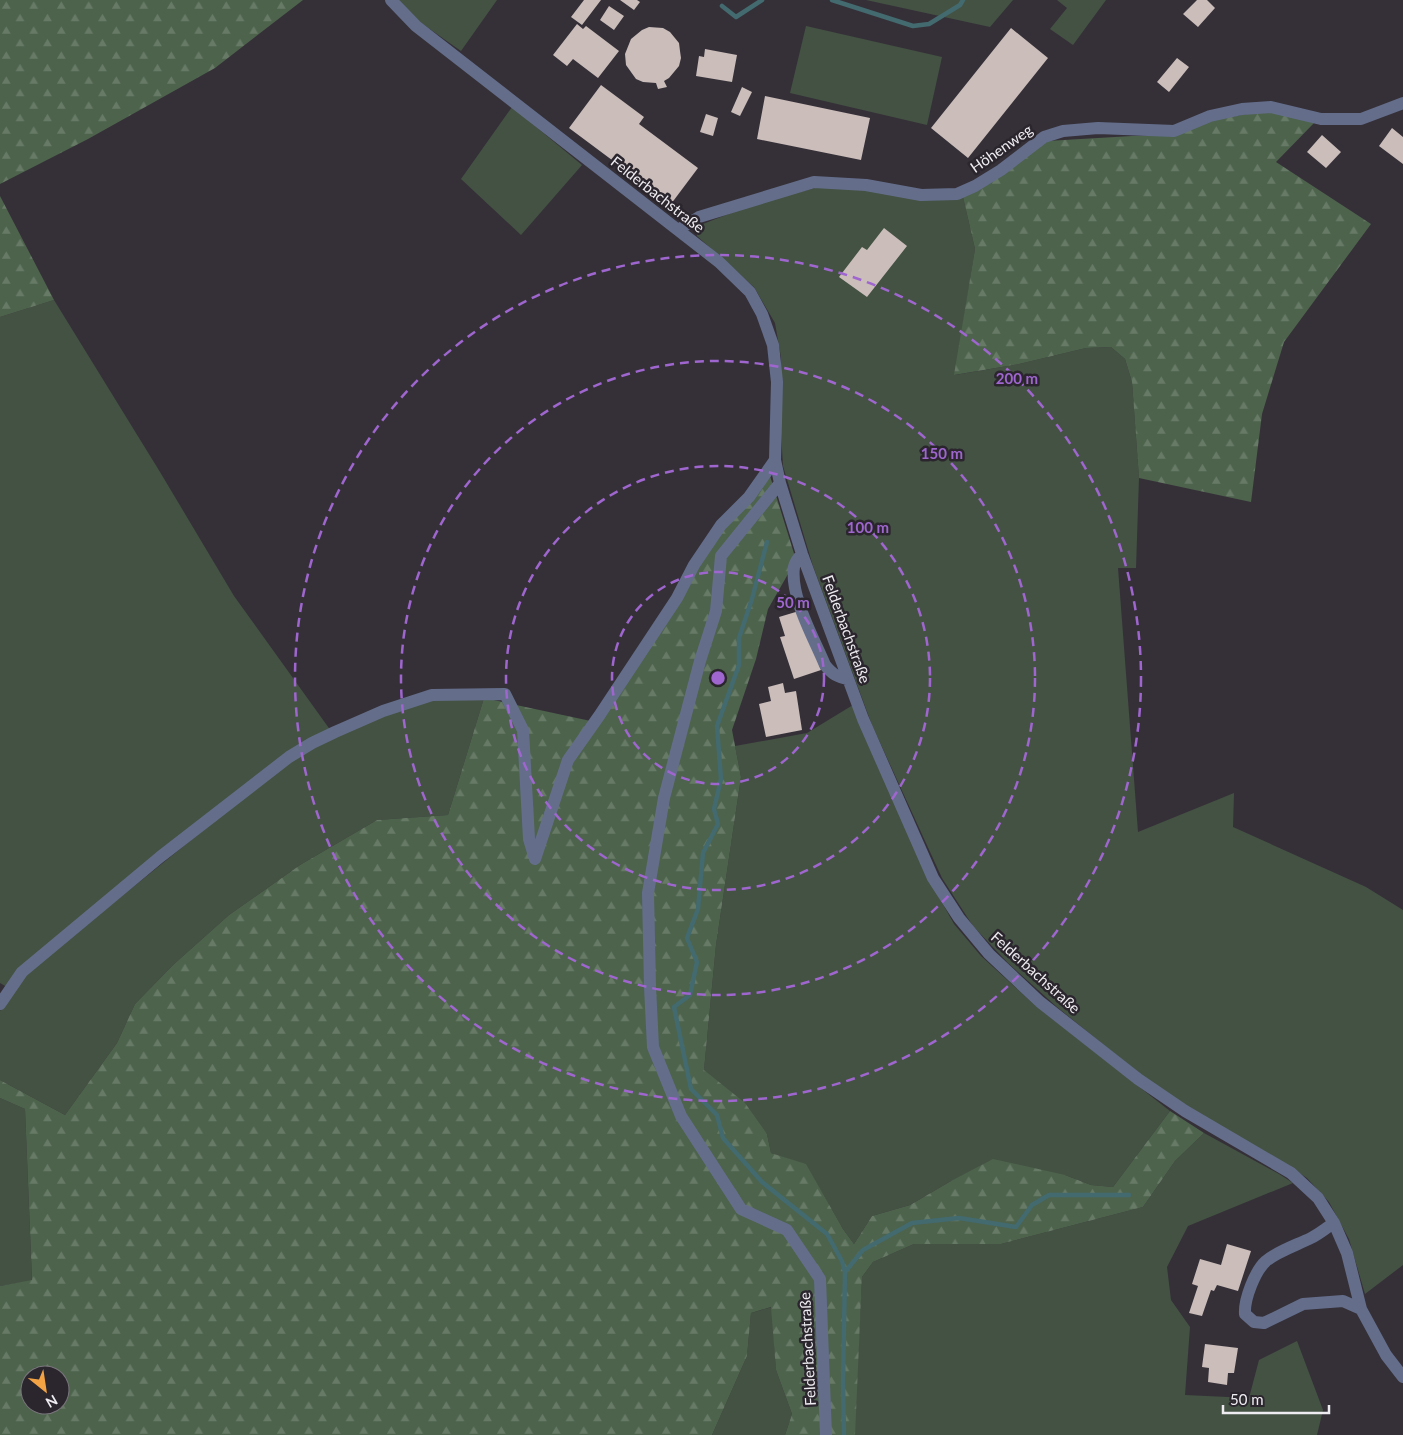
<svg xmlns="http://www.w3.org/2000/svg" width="1403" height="1435" font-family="Lato,sans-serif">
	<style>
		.grass { fill: #445243 }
		.forest { fill: url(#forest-firs); fill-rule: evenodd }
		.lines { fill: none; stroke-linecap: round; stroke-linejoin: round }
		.stream { stroke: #436a6f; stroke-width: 4.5 }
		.building { fill: #cabdba }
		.minor { stroke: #646e8b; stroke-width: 12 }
		.ring { fill: none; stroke: #9e66ce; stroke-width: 2.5; stroke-dasharray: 9 6 }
		.labels { text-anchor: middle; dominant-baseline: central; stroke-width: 5; stroke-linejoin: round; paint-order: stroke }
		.street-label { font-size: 15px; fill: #efecf1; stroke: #2b262e }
		.centre { fill: #9e66ce; stroke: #2b262e; stroke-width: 2.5 }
		.ring-label { font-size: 15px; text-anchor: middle; font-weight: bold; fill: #9e66ce; stroke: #2b262e; stroke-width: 5; stroke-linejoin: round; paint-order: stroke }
	</style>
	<defs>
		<pattern id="forest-firs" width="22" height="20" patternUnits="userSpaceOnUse" patternTransform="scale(1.25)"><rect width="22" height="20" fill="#4d634c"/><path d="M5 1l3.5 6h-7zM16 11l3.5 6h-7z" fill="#677a66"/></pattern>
	</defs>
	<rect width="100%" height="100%" fill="#353038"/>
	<!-- grass -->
	<path class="grass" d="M399,0H497L461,51L417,20Z
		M866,0H1013L990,27Z
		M1057,0H1106L1073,45L1050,29L1067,8Z
		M806,26L942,57L927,125L790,93Z
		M512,107L582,165L521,235L461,179Z
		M815,188H843L963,197L975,249L955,375L1019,364L1086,348L1111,347L1125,359L1132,382L1139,478L1136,568H1118L1138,832L1234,793L1233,827L1366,887L1403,910V1265L1365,1294L1349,1239L1329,1202L1307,1178L1278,1159L1196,1112L1146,1079L1057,1007L1008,963L973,926L942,878L872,725L813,566L783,466L781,432V357L775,323L754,287L697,236L698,226C736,210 775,198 815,188Z
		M54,300L160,472L234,596L331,731L312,740L7,987L0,983V317Z
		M484,698L448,815L377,820L300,865L229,915L173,965L135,1004L117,1043L65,1115L0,1080V1011L13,990L28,972L289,761L344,731L432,699Z
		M853,705L926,874L954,924L981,956L1037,1007L1170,1111L1113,1187L1091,1185L1065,1175L951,1181L910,1205L872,1216L854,1244L843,1229L806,1165L771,1153L767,1134L704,1070L716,945L741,777L735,746L807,733Z
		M0,1098L25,1109L32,1281L0,1286Z
		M1204,1133L1279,1174L1293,1183L1188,1226L1167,1267L1171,1300L1190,1327L1185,1395L1249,1398L1259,1360L1297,1341L1323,1410L1317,1435H854L862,1277L873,1262L914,1244H1001L1143,1207L1175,1161Z
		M772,1307L776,1370L792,1414L785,1435H712L747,1356L751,1313Z"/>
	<!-- forest -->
	<path class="forest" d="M0,0H303L215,68L88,139L0,184Z
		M1271,110L1314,123L1276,162L1371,224L1284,342L1262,414L1251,502L1139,478L1132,382L1125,359L1111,347L1086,348L1019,364L954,375L975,249L963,197L1047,141L1132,136L1174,135L1212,120Z
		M0,196L54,300L0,317Z
		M770,476L796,560L768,609L756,659L732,730L741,777L716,945L704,1070L745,1103L767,1134L771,1153L806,1164L843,1229L854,1244L872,1216L910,1205L951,1181L993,1159L1065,1175L1091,1185L1113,1187L1170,1111L1204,1133L1175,1161L1143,1207L1001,1244H914L873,1262L862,1277L855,1435H785L792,1414L776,1370L771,1307L751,1313L747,1356L712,1435H0V1286L32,1280L25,1109L0,1098V1080L65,1115L117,1043L135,1004L173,965L229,915L300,865L377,820L448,815L484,698L600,723L722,530ZM30,1375H60V1405H30Z"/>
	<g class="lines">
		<!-- stream -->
		<path class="stream" d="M832,0L913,26L929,24L960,5L963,0
			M722,6L736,17L762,0
			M767,542L752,599L739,638V665L717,726L721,779L714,809L718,824L703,853L698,909L687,938L697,962L690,995L674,1007L691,1089L717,1115L723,1138L762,1182L827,1234L842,1261L845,1272L843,1383L844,1435
			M845,1272L863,1250L912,1223L959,1218L1016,1227L1032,1205L1049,1195H1129"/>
	</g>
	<!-- building -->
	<path class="building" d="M584,0H601L582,25L571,17Z
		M620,0H637L640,2L634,10Z
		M1197,0H1207L1215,8L1198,27L1183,14Z
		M609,6L624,16L614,30L600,20Z
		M577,24L583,29L586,26L619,51L598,78L573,59L567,66L553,55Z
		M649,27L663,28L670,32L679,43L680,51L681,58L679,66L669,78L664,81L667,87L658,89L656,83L643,82L636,79L626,65L625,54L631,39L642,30Z
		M1011,28L1048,58L968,158L931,128Z
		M705,49L737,55L732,82L696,76L699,56L704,57Z
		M1177,58L1189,67L1169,92L1157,82Z
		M601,85L644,117L639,124L698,168L671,204L569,128Z
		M742,87L752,92L740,116L731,112Z
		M765,96L870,118L861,160L757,139Z
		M706,114L718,118L713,136L700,132Z
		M1392,128L1403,137V164L1379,146Z
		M1322,135L1341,152L1326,168L1307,152Z
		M884,228L907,246L867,297L839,277L862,247L867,250Z
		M799,611L821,670L794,679L780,637L785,636L779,617Z
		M783,683L785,693L796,691L802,730L766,737L759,704L771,701L768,687Z
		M1227,1244L1251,1251L1238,1291L1217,1285L1214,1291L1211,1290L1202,1316L1189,1313L1198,1286L1192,1284L1200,1259L1221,1265Z
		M1205,1344L1238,1348L1234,1373H1228L1227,1385L1208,1382L1209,1368L1202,1367Z"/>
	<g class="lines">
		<!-- minor -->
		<path class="minor" d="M391,0L416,26L719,262L750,292L762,314L773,345L777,382L775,460L780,483L802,554L863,719L933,878L959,918L989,954L1040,1002L1138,1079L1185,1111L1291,1173L1318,1198L1334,1223L1347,1253L1361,1309L1386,1355L1403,1377
			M678,230L699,217L814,182L866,185L921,195L957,194L975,186L1001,170L1044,137L1063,131L1098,128L1174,131L1210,116L1242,109L1271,107L1321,119H1361L1403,103
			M780,483L721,556L716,611L700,661L664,798L648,893L650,987L653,1047L681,1116L741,1209L787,1230L820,1279L826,1435
			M802,554C798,558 795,562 794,567C790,597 814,638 825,665C832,674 837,677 848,679
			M0,1004L22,972L160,857L289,757L312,743L335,732L383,711L432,695L505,694L523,730L529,839L535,859L568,760L599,716L677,598L694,565L721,525L749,497L775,460
			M1334,1223C1326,1228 1319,1234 1311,1238C1297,1245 1278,1251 1266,1261C1255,1271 1244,1299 1245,1314L1254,1322L1264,1323L1303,1304L1343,1301L1361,1309"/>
	</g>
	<!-- distance rings -->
	<g class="ring">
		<circle cx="718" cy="678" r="106"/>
		<circle cx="718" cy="678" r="212"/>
		<circle cx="718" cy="678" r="317"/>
		<circle cx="718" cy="678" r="423"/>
	</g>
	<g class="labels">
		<!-- street labels -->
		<g class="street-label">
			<text transform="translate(1001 148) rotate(-35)">Höhenweg</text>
			<text transform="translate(658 194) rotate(38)">Felderbachstraße</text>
			<text transform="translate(847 629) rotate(70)">Felderbachstraße</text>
			<text transform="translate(1036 972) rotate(42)">Felderbachstraße</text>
			<text transform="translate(807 1349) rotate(-93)">Felderbachstraße</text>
		</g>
	</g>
	<circle cx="718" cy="678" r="8" class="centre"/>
	<g class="ring-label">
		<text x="1017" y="384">200 m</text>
		<text x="942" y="459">150 m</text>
		<text x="868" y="533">100 m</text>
		<text x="793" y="608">50 m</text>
	</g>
	<!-- north arrow -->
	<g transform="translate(45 1390) rotate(150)"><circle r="24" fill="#2b262e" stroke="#79757c"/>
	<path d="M0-4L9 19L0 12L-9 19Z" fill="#f4a344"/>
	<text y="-8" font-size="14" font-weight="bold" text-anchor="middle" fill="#efecf1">N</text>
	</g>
	<!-- scale -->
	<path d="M1223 1405v8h106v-8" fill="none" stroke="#efecf1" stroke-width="2.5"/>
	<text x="1230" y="1405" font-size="15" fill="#efecf1" stroke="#2b262e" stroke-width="4" paint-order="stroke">50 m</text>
</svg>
